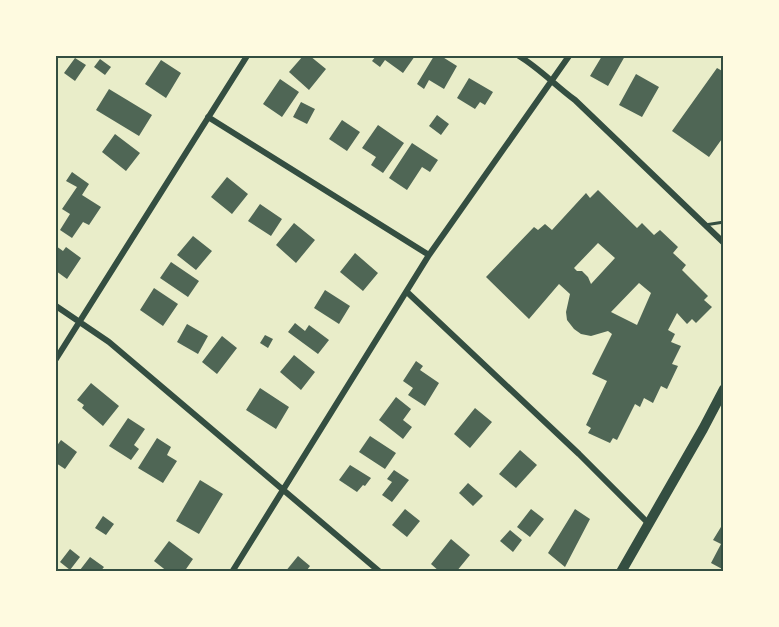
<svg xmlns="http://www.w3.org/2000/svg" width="779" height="627" font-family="Commissioner,sans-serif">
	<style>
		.building { fill: #4f6655; fill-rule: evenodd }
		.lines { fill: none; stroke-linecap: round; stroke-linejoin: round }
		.service { stroke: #344e41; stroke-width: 3 }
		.minor { stroke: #344e41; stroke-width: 6 }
		.primary { stroke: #344e41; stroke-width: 10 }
		.neatline { fill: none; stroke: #344e41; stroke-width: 2 }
	</style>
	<rect width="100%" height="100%" fill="#e9edc9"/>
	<!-- building -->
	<path class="building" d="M303,56H310L326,69L309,90L289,72Z
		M376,56H415L403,73L385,60L380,67L372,61Z
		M434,56H441L457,66L444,89L429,80L424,89L417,84Z
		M602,56H625L608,86L590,76Z
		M75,58L86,65L75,81L64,73Z
		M100,59L111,67L105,75L94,67Z
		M161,60L181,73L166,98L145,84Z
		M717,68L724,72V120L721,124L724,126V136L709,157L672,131Z
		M636,74L659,87L642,117L619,105Z
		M469,78L493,92L485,105L480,102L475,109L457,98Z
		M280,79L299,92L282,117L263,104Z
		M109,89L152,115L139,136L96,110Z
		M301,102L315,109L307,124L293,117Z
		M437,115L449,124L441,135L429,126Z
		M342,120L360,132L347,151L329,139Z
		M378,125L404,143L383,173L371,165L376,157L362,148Z
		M115,134L140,153L126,171L102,152Z
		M412,143L438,160L430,172L422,167L407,190L389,178Z
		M72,172L89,184L82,195L101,207L89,225L83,222L72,238L60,230L70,214L62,209L77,187L66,181Z
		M227,177L248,194L232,214L211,197Z
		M598,190L637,228L642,223L654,235L660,230L678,247L673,253L686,265L682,270L708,296L704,300L712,307L696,323L692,319L687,324L677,313L668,330L675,334L671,342L681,346L672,364L678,366L667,389L661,386L653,403L644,398L640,407L635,404L617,440L613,438L610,443L588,433L591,428L586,425L607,381L592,374L612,334L608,331L591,336L581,334L574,329L567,320L566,312L570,294L559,284L529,319L486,277L534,227L538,230L545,224L552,230L586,193L590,198ZM598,243L615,258L591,284L588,277L582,271H577L574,268ZM639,283L651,293L637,325L611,312Z
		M260,204L282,219L271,236L248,221Z
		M294,223L315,240L296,263L276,245Z
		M193,236L212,251L196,270L177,255Z
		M56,246L63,251L66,247L81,258L67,279L56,271Z
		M355,253L378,273L363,291L340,272Z
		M171,262L199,281L188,297L160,278Z
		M154,288L178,304L163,326L140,310Z
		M325,290L350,306L339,324L314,308Z
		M295,323L305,331L309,325L329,340L318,354L288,332Z
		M187,324L208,336L198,354L177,342Z
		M265,335L273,339L268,348L260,343Z
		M222,336L237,348L217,374L202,362Z
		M294,355L315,372L301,390L280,372Z
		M416,361L423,366L420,370L439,383L425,406L408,395L413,388L403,381Z
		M91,383L119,406L103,426L82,408L84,405L77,400Z
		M260,388L289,407L276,429L246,410Z
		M396,397L411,409L403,420L412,427L403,439L379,420Z
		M475,408L492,422L470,448L454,434Z
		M128,418L145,429L134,445L139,449L131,460L109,446Z
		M370,436L396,453L385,469L359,452Z
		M157,438L171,447L167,455L177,461L163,483L138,468Z
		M61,440L77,452L65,469L56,463V447Z
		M520,450L537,465L516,488L499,474Z
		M350,465L371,478L365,486L363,485L357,492L339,480Z
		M394,470L409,480L392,502L382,495L392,482L387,479Z
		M200,480L223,494L199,534L176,521Z
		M468,483L483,496L473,506L459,493Z
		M405,509L420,521L407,537L392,525Z
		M531,509L544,519L530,537L517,527Z
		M575,509L590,519L565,567L548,553Z
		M103,516L114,524L106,535L95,528Z
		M724,522V570L711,563L721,544L713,540Z
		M510,530L522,540L513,552L500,541Z
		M451,539L470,555L456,572H440L431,564Z
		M169,541L193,559L184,572H168L154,561Z
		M70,549L80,557L70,570L60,562Z
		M298,556L310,566L307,570L308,572H285Z
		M90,557L104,567L100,572L80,570Z"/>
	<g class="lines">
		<!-- service -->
		<path class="service" d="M705,225L724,222"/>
		<!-- minor -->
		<path class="minor" d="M519,56C539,68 556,86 575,100L724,243
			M208,117L429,255
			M407,292L579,454L649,524
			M56,306L109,342L380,572
			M56,359L247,56
			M232,572L429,255L569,56"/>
		<!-- primary -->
		<path class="primary" d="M621,572L703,429L724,389"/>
	</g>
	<!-- border -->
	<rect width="779" height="627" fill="none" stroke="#fefae0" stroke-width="114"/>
	<rect x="57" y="57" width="665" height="513" class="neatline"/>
</svg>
